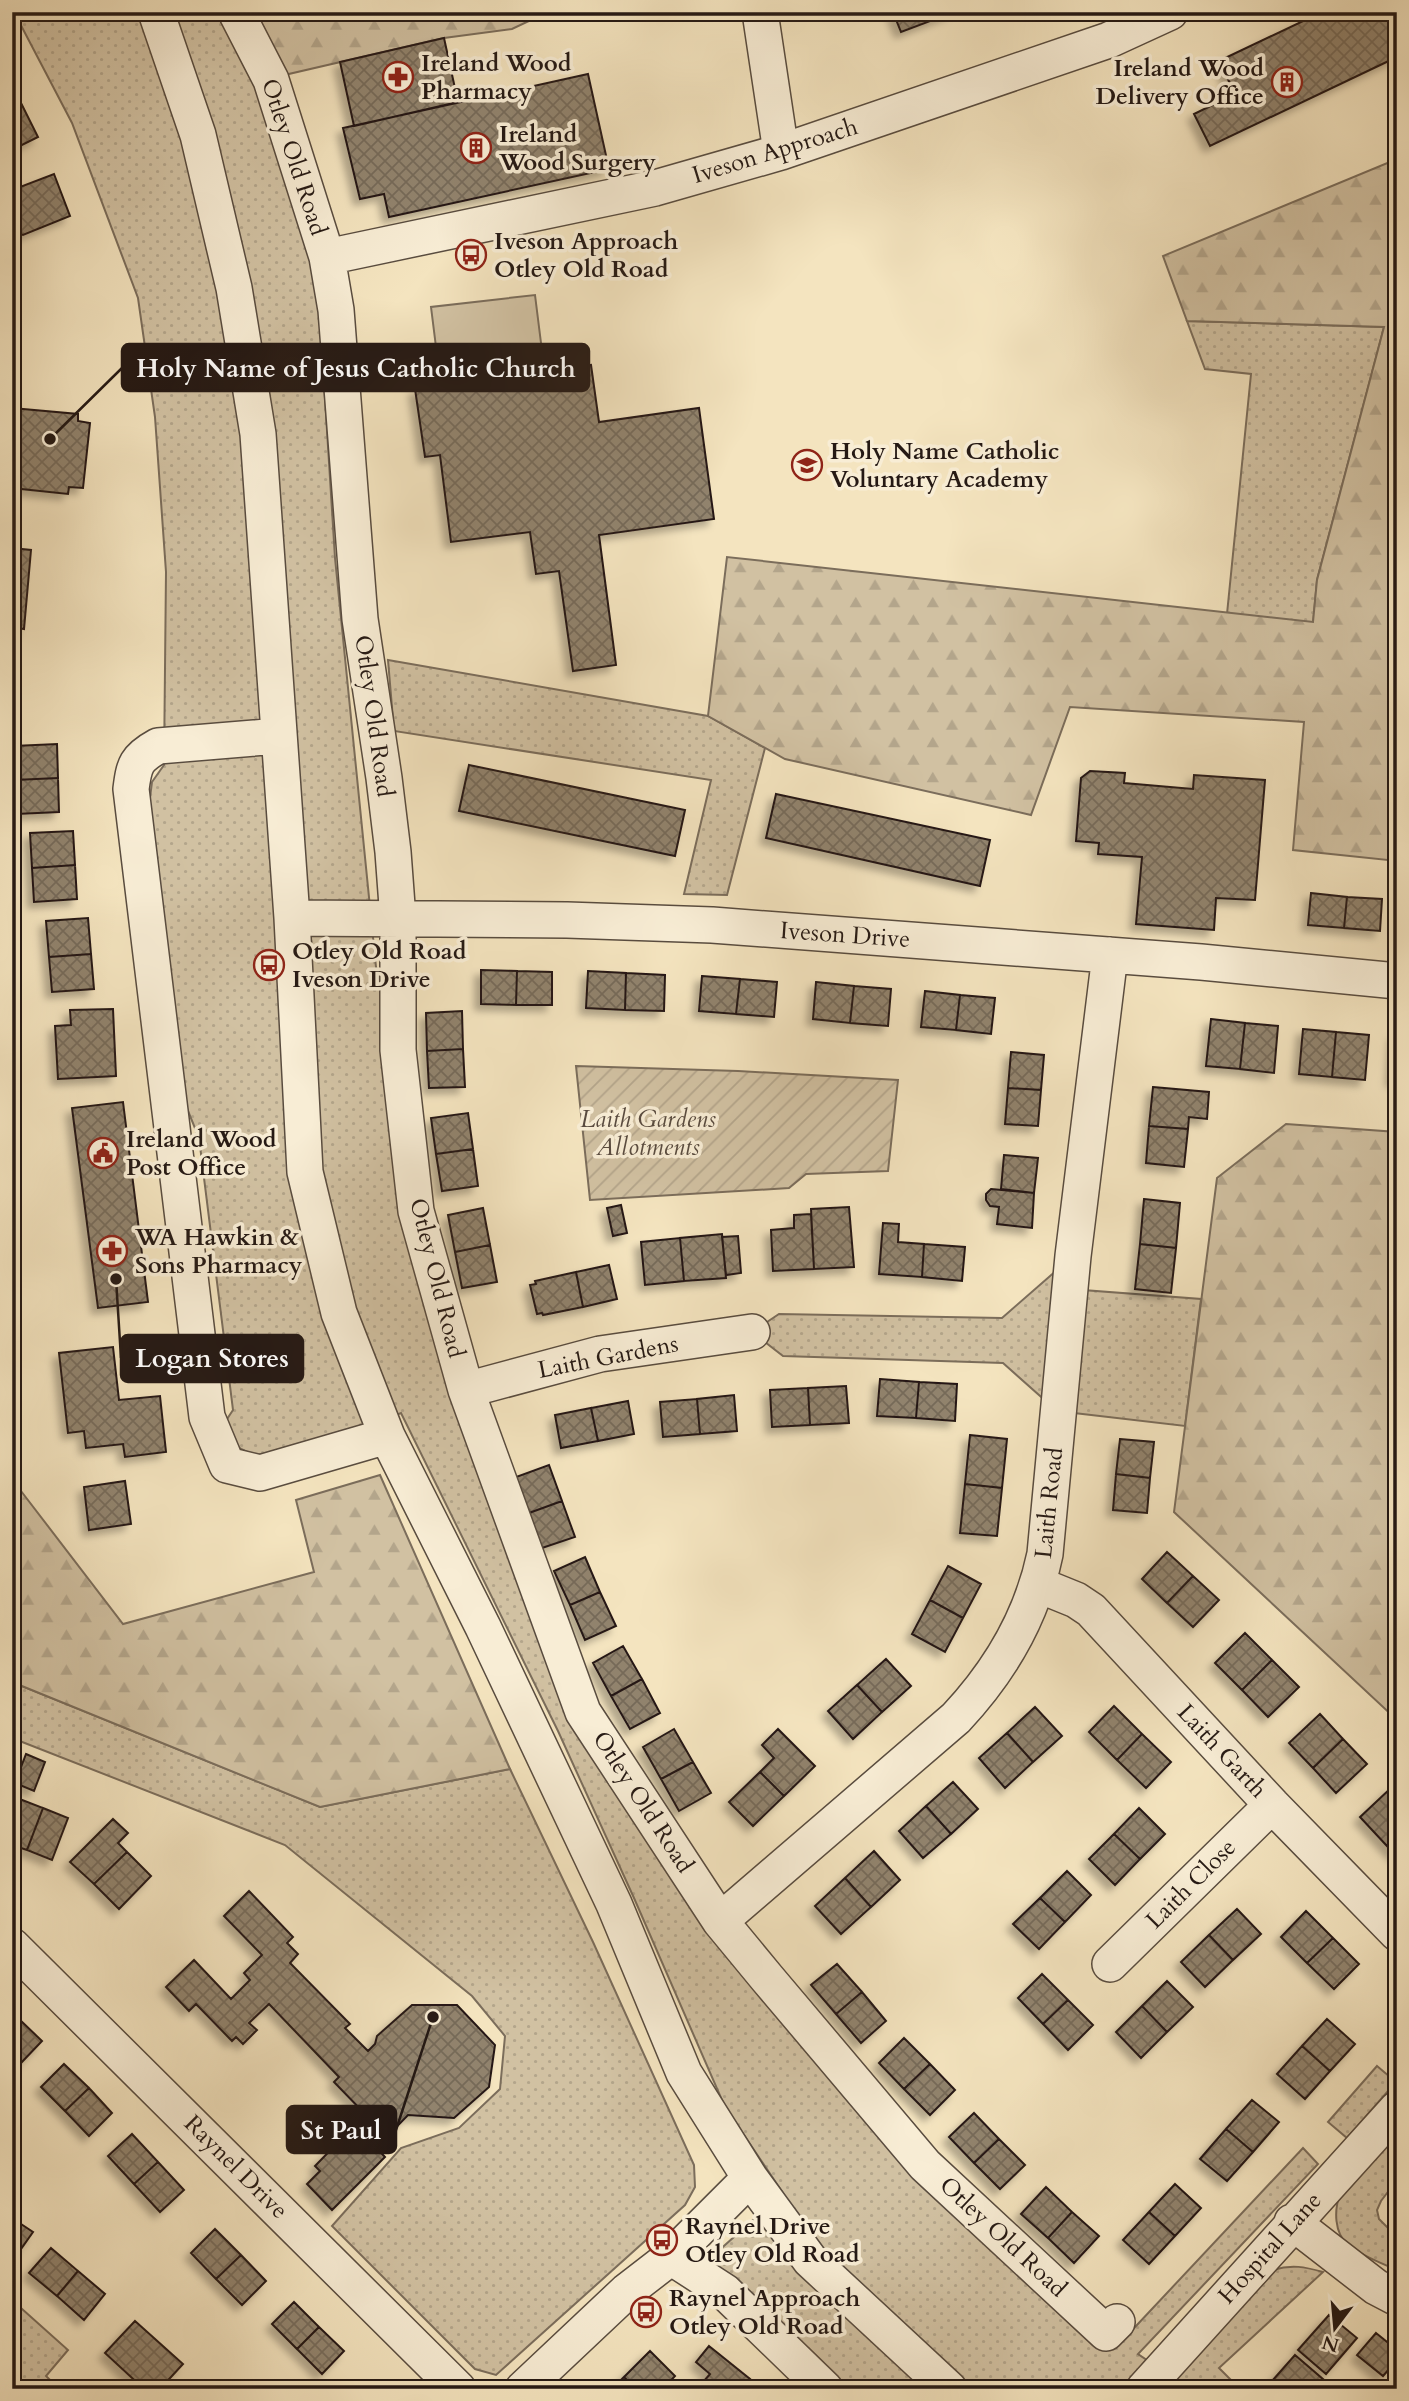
<svg xmlns="http://www.w3.org/2000/svg" width="1409" height="2401" font-family="Cardo,serif">
	<style>
		.grass { fill: url(#grass-dots); stroke: #7b6d5b; stroke-width: 2 }
		.forest { fill: url(#forest-firs); stroke: #7b6d5b; stroke-width: 2 }
		.garden { fill: url(#garden-furrows); stroke: #7b6d5b; stroke-width: 2 }
		.pitch { fill: #d1c1a2; stroke: #7b6d5b; stroke-width: 2 }
		.building { fill: url(#building-cross-hatch); stroke: #251914; stroke-width: 2; filter: url(#shadow) }
		.lines { fill: none; stroke-linecap: round; stroke-linejoin: round }
		.minor-casing { stroke: #594c3f; stroke-width: 38 }
		.minor { stroke: #f8edd5; stroke-width: 35 }
		.labels { text-anchor: middle; dominant-baseline: central; stroke-width: 7; stroke-linejoin: round; paint-order: stroke }
		.poi-label { font-size: 24px; font-weight: bold; fill: #251914; stroke: #f8edd5; text-anchor: start }
		.street-label { font-size: 24px; fill: #251914; stroke: #f8edd5 }
		.park-label { font-size: 24px; font-style: italic; fill: #594b3f; stroke: #f8edd5 }
		.leader { fill: none; stroke: #251914; stroke-width: 2.5 }
		.callout-dot { fill: #251914; stroke: #f8edd5; stroke-width: 2.5 }
		.callout { fill: #251914; stroke: #251914; stroke-width: 2.5 }
		.callout-label { font-size: 26px; text-anchor: middle; font-weight: bold; fill: #fff }
	</style>
	<defs>
		<pattern id="grass-dots" width="8" height="8" patternUnits="userSpaceOnUse" patternTransform="scale(1.75)"><rect width="8" height="8" fill="#d1c1a2"/><path d="M2 2h.1M6 6h.1" fill="none" stroke="#b3a58b" stroke-width="1.8" stroke-linecap="round"/></pattern>
		<pattern id="forest-firs" width="22" height="20" patternUnits="userSpaceOnUse" patternTransform="scale(1.75)"><rect width="22" height="20" fill="#d1c1a2"/><path d="M5 1l3.5 6h-7zM16 11l3.5 6h-7z" fill="#b3a58b"/></pattern>
		<pattern id="garden-furrows" width="10" height="10" patternUnits="userSpaceOnUse" patternTransform="scale(1.75)"><rect width="10" height="10" fill="#d1c1a2"/><path d="M-1 1l2-2M0 10L10 0M9 11l2-2" fill="none" stroke="#b3a58b"/></pattern>
		<pattern id="building-cross-hatch" width="8" height="8" patternUnits="userSpaceOnUse" patternTransform="scale(1.75)"><rect width="8" height="8" fill="#91836d"/><path d="M0 0l8 8M0 8l8-8" fill="none" stroke="#766a58"/></pattern>
		<filter id="shadow"><feDropShadow dx="-6" dy="6" stdDeviation="3.5" flood-color="#0004"/></filter>
	</defs>
	<rect width="100%" height="100%" fill="#f4e4bf"/>
	<filter id="stains"><feTurbulence type="fractalNoise" baseFrequency=".00286" numOctaves="4"/><feColorMatrix values="0 0 0 0 .2 0 0 0 0 .09 0 0 0 0 .02 0 0 0 .5 -.17"/></filter>
	<radialGradient id="worn" r=".72"><stop offset=".6" stop-color="#630" stop-opacity="0"/><stop offset="1" stop-color="#630" stop-opacity=".3"/></radialGradient>
	<!-- grass -->
	<path class="grass" d="M14,12H220L257,87L318,287L335,558L376,967L398,1050L416,1211L583,1712L925,2165L1121,2342L1303,2148L1318,2164L1138,2354L1172,2377L1273,2270C1292,2264 1305,2267 1323,2272L1219,2368L1240,2389H846L802,2346L716,2272L715,2254L783,2193L725,2107L634,1898L558,1731L401,1413L356,1431L260,1458L237,1447L225,1422L233,1410L199,1138L184,1101L149,806L152,782L164,765L166,572L155,417L138,298L72,123Z
		M1187,321L1384,327L1317,580L1313,623L1227,614L1251,374L1205,369Z
		M388,660L708,716L765,748L727,895L684,894L711,780L394,731Z
		M1073,1256L1070,1289L1201,1299L1185,1426L1057,1411L1003,1363L783,1356L752,1332L779,1314L1002,1318Z
		M12,1682L320,1807L510,1769L593,1942L694,2165L695,2187L685,2205L496,2375L475,2369L332,2226L401,2148L459,2128L500,2089L505,2036L472,1996L285,1845L12,1738Z
		M1377,2066L1396,2082L1347,2138L1328,2122Z
		M1397,2128V2180L1381,2201L1377,2210L1379,2219L1397,2237V2270C1381,2263 1362,2256 1348,2245C1334,2233 1334,2210 1340,2194C1344,2182 1386,2141 1397,2128Z
		M12,2300L68,2350L46,2376L59,2389L12,2387Z"/>
	<!-- forest -->
	<path class="forest" d="M255,12H527L531,20L512,29L444,38L280,76Z
		M1397,159V861L1293,850L1304,722L1070,707L1031,815L785,759L708,716L727,557L1313,622L1317,580L1384,327L1187,321L1163,256Z
		M1286,1124L1397,1132V1720L1174,1512L1217,1178Z
		M380,1475L510,1769L320,1807L12,1682V1493L21,1491L123,1624L314,1572L296,1500Z"/>
	<!-- garden -->
	<path class="garden" d="M576,1066L738,1071L898,1080L888,1171L806,1174L789,1188L590,1200Z"/>
	<!-- pitch -->
	<path class="pitch" d="M535,295L543,359L439,371L431,307Z"/>
	<!-- building -->
	<path class="building" d="M893,12H930L933,20L901,32Z
		M930,12H953L933,20Z
		M1322,12H1397V35L1393,37L1397,45V57L1210,146L1194,114L1235,94L1223,69L1227,67L1223,59Z
		M444,38L458,102L354,126L340,62Z
		M588,74L609,169L389,217L384,194L360,199L343,128Z
		M12,87L21,103L12,108Z
		M21,103L38,137L12,150V108Z
		M54,174L70,216L23,235L16,231L12,223V208L17,207L12,190Z
		M591,365L599,422L699,408L714,519L599,535L616,665L573,671L559,571L536,574L530,532L451,542L440,455L425,457L415,389Z
		M12,408L78,414V421L90,423L83,488L69,487L68,494L12,488Z
		M12,548L31,550L24,629L12,627Z
		M57,744L58,778L15,780L14,746Z
		M469,765L685,810L675,856L459,811Z
		M1090,771L1125,773L1124,783L1193,789L1194,775L1265,780L1255,900L1216,898L1214,930L1136,924L1142,857L1098,854L1099,843L1076,841L1081,778Z
		M58,778L59,812L16,814L15,780Z
		M776,794L990,840L980,886L766,838Z
		M73,831L75,865L32,868L30,833Z
		M75,865L77,899L34,902L32,868Z
		M1311,893L1347,897L1344,928L1308,925Z
		M1347,897L1382,899L1380,931L1344,928Z
		M88,918L91,954L49,957L46,921Z
		M91,954L94,989L52,992L49,957Z
		M481,970L517,971L516,1005L481,1004Z
		M517,971L552,972V1005H516Z
		M588,971L626,973L625,1010L586,1008Z
		M626,973L665,975L664,1011L625,1010Z
		M702,976L740,979L736,1014L699,1011Z
		M740,979L777,982L774,1017L736,1014Z
		M816,982L854,986L850,1023L813,1019Z
		M854,986L891,989L888,1026L850,1023Z
		M925,991L960,995L956,1030L921,1027Z
		M960,995L995,998L991,1034L956,1030Z
		M113,1009L116,1076L58,1079L55,1026L71,1025L70,1010Z
		M462,1011L463,1049L427,1051L426,1013Z
		M1211,1019L1245,1023L1240,1069L1206,1066Z
		M1245,1023L1278,1026L1274,1073L1240,1069Z
		M1303,1029L1336,1032L1332,1077L1299,1074Z
		M1336,1032L1369,1035L1365,1080L1332,1077Z
		M1395,1034H1397V1081L1392,1080Z
		M463,1049L465,1087L429,1088L427,1051Z
		M1011,1052L1044,1055L1041,1090L1008,1088Z
		M1153,1087L1209,1092L1207,1119L1189,1117L1188,1129L1149,1126Z
		M1008,1088L1041,1090L1038,1126L1005,1124Z
		M123,1102L148,1302L98,1308L72,1108Z
		M468,1113L473,1149L436,1154L431,1118Z
		M1149,1126L1188,1129L1184,1167L1146,1163Z
		M473,1149L478,1186L442,1191L436,1154Z
		M1004,1155L1038,1158L1034,1193L1001,1189Z
		M991,1189L1034,1193L1032,1228L997,1224L999,1207L990,1206L986,1200V1194Z
		M1144,1199L1180,1203L1176,1248L1140,1244Z
		M621,1205L627,1233L613,1236L607,1208Z
		M849,1207L854,1267L814,1269L811,1209Z
		M483,1208L490,1245L455,1252L448,1215Z
		M811,1214L814,1269L773,1271L771,1230L794,1228V1215Z
		M883,1223L899,1224L898,1242L924,1244L922,1277L879,1274Z
		M722,1234L726,1278L684,1281L680,1238Z
		M738,1236L741,1273L726,1275L722,1237Z
		M680,1238L684,1281L645,1285L641,1242Z
		M924,1244L965,1247L962,1281L922,1277Z
		M1140,1244L1176,1248L1171,1293L1135,1289Z
		M490,1245L497,1282L462,1288L455,1252Z
		M609,1265L617,1299L583,1307L576,1272Z
		M576,1272L583,1307L543,1315L542,1313L537,1314L530,1285L536,1284L535,1281Z
		M113,1347L119,1400L160,1396L166,1452L125,1457L123,1444L86,1448L84,1431L68,1433L59,1353Z
		M880,1379L919,1382L916,1418L877,1416Z
		M919,1382L957,1384L955,1421L916,1418Z
		M846,1386L849,1423L810,1425L808,1388Z
		M808,1388L810,1425L772,1427L770,1390Z
		M734,1395L737,1431L700,1434L697,1399Z
		M697,1399L700,1434L663,1437L660,1402Z
		M628,1401L634,1434L598,1441L591,1408Z
		M591,1408L598,1441L561,1448L555,1415Z
		M970,1435L1007,1439L1002,1488L965,1484Z
		M1120,1439L1154,1442L1150,1478L1116,1474Z
		M549,1465L562,1501L529,1513L516,1477Z
		M1116,1474L1150,1478L1147,1513L1113,1510Z
		M125,1481L131,1524L89,1530L84,1487Z
		M965,1484L1002,1488L997,1536L960,1533Z
		M562,1501L575,1537L542,1548L529,1513Z
		M1167,1552L1193,1576L1167,1603L1142,1579Z
		M585,1557L600,1592L570,1605L554,1571Z
		M948,1566L981,1584L963,1618L930,1600Z
		M1193,1576L1219,1600L1193,1627L1167,1603Z
		M600,1592L616,1626L585,1640L570,1605Z
		M930,1600L963,1618L945,1652L912,1634Z
		M1245,1633L1272,1660L1242,1690L1215,1663Z
		M623,1646L642,1679L611,1696L593,1663Z
		M886,1659L911,1686L882,1712L857,1685Z
		M1272,1660L1299,1687L1268,1717L1242,1690Z
		M642,1679L660,1713L630,1729L611,1696Z
		M857,1685L882,1712L853,1739L828,1711Z
		M1114,1706L1142,1734L1117,1760L1089,1732Z
		M1035,1707L1062,1736L1033,1762L1007,1733Z
		M1320,1714L1343,1739L1313,1768L1289,1743Z
		M674,1729L693,1762L661,1779L643,1747Z
		M778,1729L815,1766L784,1796L760,1772L774,1758L762,1745Z
		M1007,1733L1033,1762L1005,1788L979,1758Z
		M1142,1734L1171,1762L1146,1788L1117,1760Z
		M1343,1739L1367,1764L1336,1793L1313,1768Z
		M26,1754L45,1762L34,1791L15,1783Z
		M693,1762L711,1793L679,1811L661,1779Z
		M760,1772L784,1796L753,1826L729,1802Z
		M953,1782L978,1809L951,1834L926,1806Z
		M1392,1787L1397,1793V1837L1387,1846L1360,1817Z
		M17,1798L43,1808L27,1850L12,1845V1812Z
		M926,1806L951,1834L923,1858L899,1831Z
		M43,1808L68,1818L52,1860L27,1850Z
		M1139,1808L1165,1834L1140,1859L1114,1834Z
		M113,1819L128,1833L118,1843L127,1852L94,1884L70,1862Z
		M1114,1834L1140,1859L1115,1885L1089,1859Z
		M1397,1837V1856L1387,1846Z
		M874,1851L900,1880L871,1907L845,1878Z
		M127,1852L151,1876L119,1909L94,1884Z
		M1067,1871L1091,1895L1065,1922L1040,1898Z
		M845,1878L871,1907L841,1934L815,1906Z
		M249,1891L293,1937L287,1943L298,1954L290,1963L350,2024L345,2028L368,2051L375,2044L377,2036L412,2005H457L495,2045L489,2087L454,2118L408,2115L376,2148L355,2125L366,2115L334,2082L339,2077L269,2004L249,2023L257,2030L243,2044L236,2037L232,2041L196,2004L189,2011L166,1987L194,1960L231,1999L250,1980L244,1973L262,1955L224,1916Z
		M1040,1898L1065,1922L1039,1949L1013,1924Z
		M1237,1909L1261,1934L1233,1960L1209,1935Z
		M1306,1911L1333,1938L1307,1963L1281,1937Z
		M1209,1935L1233,1960L1205,1987L1181,1962Z
		M1333,1938L1359,1964L1334,1989L1307,1963Z
		M837,1964L862,1992L836,2014L811,1985Z
		M1042,1974L1068,2000L1043,2024L1018,1998Z
		M1167,1981L1193,2007L1167,2032L1142,2006Z
		M862,1992L886,2021L861,2043L836,2014Z
		M1068,2000L1093,2025L1068,2050L1043,2024Z
		M1142,2006L1167,2032L1141,2058L1116,2032Z
		M19,2019L42,2041L20,2064L12,2057V2025Z
		M1327,2019L1355,2044L1330,2071L1302,2046Z
		M904,2038L930,2064L904,2089L879,2063Z
		M1302,2046L1330,2071L1305,2099L1277,2074Z
		M64,2064L89,2088L65,2111L41,2087Z
		M930,2064L955,2090L930,2115L904,2089Z
		M89,2088L112,2113L89,2136L65,2111Z
		M1252,2100L1279,2122L1253,2152L1226,2129Z
		M974,2113L999,2139L974,2163L949,2137Z
		M355,2125L385,2157L332,2210L307,2184L320,2171L315,2166Z
		M1226,2129L1253,2152L1227,2181L1200,2159Z
		M132,2134L158,2162L134,2184L108,2156Z
		M999,2139L1025,2165L1000,2189L974,2163Z
		M158,2162L184,2190L160,2212L134,2184Z
		M1175,2184L1201,2208L1175,2236L1149,2212Z
		M1046,2187L1072,2212L1048,2238L1021,2214Z
		M1072,2212L1099,2236L1074,2263L1048,2238Z
		M1149,2212L1175,2236L1149,2264L1123,2240Z
		M12,2218L33,2232L14,2259L12,2258Z
		M215,2229L241,2255L216,2279L191,2253Z
		M51,2248L78,2271L57,2296L29,2273Z
		M241,2255L266,2281L242,2305L216,2279Z
		M78,2271L105,2294L84,2320L57,2296Z
		M294,2302L319,2327L297,2349L272,2324Z
		M1329,2315L1357,2338L1326,2374L1298,2350Z
		M135,2321L183,2364L160,2389H144L105,2353Z
		M319,2327L344,2351L322,2374L297,2349Z
		M1376,2333L1397,2350V2360L1383,2376L1357,2355Z
		M709,2346L750,2379L742,2389H713L704,2381L710,2374L696,2362Z
		M650,2351L675,2376L663,2389H636L624,2377Z
		M1295,2355L1324,2380L1317,2389H1265Z
		M624,2377L636,2389H612Z
		M750,2379L762,2389H742Z"/>
	<g class="lines">
		<!-- minor casing -->
		<g class="minor-casing">
			<path id="minor" d="M156,12L198,135L234,288L258,434L292,918L305,1172L339,1313L387,1436L483,1627L614,1904L684,2073L750,2178L810,2260L949,2389
				M236,12L271,80L327,257L336,310L360,619L384,778L393,852L398,919V1050L416,1211L466,1390L583,1712L720,1921L767,1978L925,2165L1106,2333L1117,2322
				M760,12L781,152
				M327,257L655,188L781,152L1109,40L1170,12
				M278,736L158,746C136,758 134,765 131,789L207,1417L227,1465L260,1473L387,1436
				M292,918L567,920L712,925L1201,962L1397,981
				M466,1390L600,1354L752,1332
				M1039,1585L1076,1600L1091,1610L1272,1805L1397,1933
				M720,1921L956,1718C1000,1671 1032,1617 1045,1554L1073,1256L1110,955
				M12,1946L458,2389
				M1110,1964L1272,1805
				M1292,2222L1376,2287L1397,2298
				M671,2257L725,2292L825,2389
				M523,2389L627,2291L671,2257L750,2178
				M1144,2389L1397,2109"/>
		</g>
		<!-- minor -->
		<use href="#minor" class="minor"/>
	</g>
	<!-- icons -->
	<defs>
		<g id="pharmacy-ring" transform="scale(1.575)"><circle r="9.5" fill="#f8edd5" stroke="#8f2418" stroke-width="1.5"/><path d="M-2-6h4v4h4v4h-4v4h-4v-4h-4v-4h4Z" fill="#8f2418"/></g>
		<g id="building-ring" transform="scale(1.575)"><circle r="9.5" fill="#f8edd5" stroke="#8f2418" stroke-width="1.5"/><path d="M-4-6H4V6H1V3H-1V6H-4ZM-2.5-4.3h1.7v1.8h-1.7ZM.8-4.3h1.7v1.8H.8ZM-2.5-1h1.7V.8h-1.7ZM.8-1h1.7V.8H.8Z" fill="#8f2418"/></g>
		<g id="bus-ring" transform="scale(1.575)"><circle r="9.5" fill="#f8edd5" stroke="#8f2418" stroke-width="1.5"/><path d="M-5-6H5V4H4V6H2V4H-2V6H-4V4H-5ZM-3.5-4V0h7V-4ZM-3.5 1.2v1.5H-2V1.2ZM2 1.2v1.5H3.5V1.2Z" fill="#8f2418"/></g>
		<g id="school-ring" transform="scale(1.575)"><circle r="9.5" fill="#f8edd5" stroke="#8f2418" stroke-width="1.5"/><path d="M0-5L7-2L0 1L-7-2ZM-4 1L0 2.5L4 1V4Q0 6-4 4Z" fill="#8f2418"/></g>
		<g id="civic-ring" transform="scale(1.575)"><circle r="9.5" fill="#f8edd5" stroke="#8f2418" stroke-width="1.5"/><path d="M-.6-6.5H3V-4.5H.6V-3L4-1V1h2V6H-6V1h2V-1L-.6-3ZM-1.2 2.5V6h2.4V2.5Z" fill="#8f2418"/></g>
	</defs>
	<g fill-rule="evenodd">
		<use href="#pharmacy-ring" x="398" y="77"/>
		<use href="#building-ring" x="1287" y="82"/>
		<use href="#building-ring" x="476" y="148"/>
		<use href="#bus-ring" x="471" y="255"/>
		<use href="#school-ring" x="807" y="465"/>
		<use href="#bus-ring" x="269" y="965"/>
		<use href="#civic-ring" x="103" y="1153"/>
		<use href="#pharmacy-ring" x="112" y="1251"/>
		<use href="#bus-ring" x="662" y="2240"/>
		<use href="#bus-ring" x="646" y="2312"/>
	</g>
	<g class="labels">
		<!-- poi labels -->
		<g class="poi-label">
			<text x="421" y="63">Ireland Wood<tspan x="421" dy="28">Pharmacy</tspan></text>
			<text x="1264" y="68" text-anchor="end">Ireland Wood<tspan x="1264" dy="28">Delivery Office</tspan></text>
			<text x="499" y="134">Ireland<tspan x="499" dy="28">Wood Surgery</tspan></text>
			<text x="494" y="241">Iveson Approach<tspan x="494" dy="28">Otley Old Road</tspan></text>
			<text x="830" y="451">Holy Name Catholic<tspan x="830" dy="28">Voluntary Academy</tspan></text>
			<text x="292" y="951">Otley Old Road<tspan x="292" dy="28">Iveson Drive</tspan></text>
			<text x="126" y="1139">Ireland Wood<tspan x="126" dy="28">Post Office</tspan></text>
			<text x="135" y="1237">WA Hawkin &amp;<tspan x="135" dy="28">Sons Pharmacy</tspan></text>
			<text x="685" y="2226">Raynel Drive<tspan x="685" dy="28">Otley Old Road</tspan></text>
			<text x="669" y="2298">Raynel Approach<tspan x="669" dy="28">Otley Old Road</tspan></text>
		</g>
		<!-- street labels -->
		<g class="street-label">
			<text transform="translate(775 151) rotate(-17)">Iveson Approach</text>
			<text transform="translate(294 157) rotate(72)">Otley Old Road</text>
			<text transform="translate(374 716) rotate(82)">Otley Old Road</text>
			<text transform="translate(845 935) rotate(4)">Iveson Drive</text>
			<text transform="translate(437 1278) rotate(76)">Otley Old Road</text>
			<text transform="translate(608 1357) rotate(-11)">Laith Gardens</text>
			<text transform="translate(1049 1503) rotate(-84)">Laith Road</text>
			<text transform="translate(1222 1751) rotate(47)">Laith Garth</text>
			<text transform="translate(643 1802) rotate(57)">Otley Old Road</text>
			<text transform="translate(1191 1884) rotate(-45)">Laith Close</text>
			<text transform="translate(236 2167) rotate(45)">Raynel Drive</text>
			<text transform="translate(1003 2237) rotate(43)">Otley Old Road</text>
			<text transform="translate(1270 2248) rotate(-48)">Hospital Lane</text>
		</g>
		<!-- park labels -->
		<g class="park-label">
			<text x="648" y="1119">Laith Gardens<tspan x="648" dy="28">Allotments</tspan></text>
		</g>
	</g>
	<!-- callouts -->
	<path class="leader" d="M50 439L122 368M116 1279L121 1358M433 2017L396 2130"/>
	<g class="callout-dot">
		<circle cx="50" cy="439" r="7"/>
		<circle cx="116" cy="1279" r="7"/>
		<circle cx="433" cy="2017" r="7"/>
	</g>
	<g class="callout">
		<rect x="122" y="344" width="467" height="47" rx="7"/>
		<rect x="121" y="1335" width="182" height="47" rx="7"/>
		<rect x="287" y="2106" width="109" height="47" rx="7"/>
	</g>
	<g class="callout-label">
		<text x="356" y="377">Holy Name of Jesus Catholic Church</text>
		<text x="212" y="1367">Logan Stores</text>
		<text x="341" y="2139">St Paul</text>
	</g>
	<!-- margin -->
	<rect width="1409" height="2401" fill="none" stroke="#f4e4bf" stroke-width="42"/>
	<rect x="14" y="14" width="1381" height="2373" fill="none" stroke="#251914" stroke-width="3.5"/>
	<rect x="21" y="21" width="1367" height="2359" fill="none" stroke="#251914" stroke-width="2"/>
	<!-- north arrow -->
	<g transform="translate(1335 2328) rotate(196)" stroke="#f8edd5" stroke-width="5" paint-order="stroke">
	<path d="M0-5L12 26L0 18L-12 26Z" fill="#251914"/>
	<text y="-10" font-size="19" font-weight="bold" text-anchor="middle" fill="#251914">N</text>
	</g>
	<rect width="100%" height="100%" filter="url(#stains)"/>
	<rect width="100%" height="100%" fill="url(#worn)"/>
</svg>
